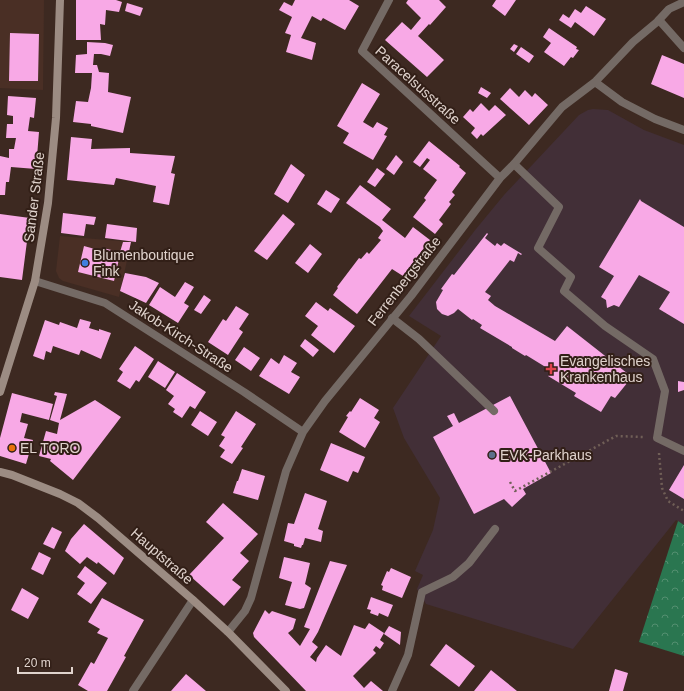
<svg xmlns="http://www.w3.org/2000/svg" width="684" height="691" font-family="Arial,sans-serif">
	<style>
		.built { fill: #4a2f25 }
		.medical { fill: #422f37 }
		.forest { fill: url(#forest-crowns) }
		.building { fill: #f8a9e6 }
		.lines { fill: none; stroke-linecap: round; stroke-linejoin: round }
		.path { stroke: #705f57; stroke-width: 2.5; stroke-dasharray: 2 3; stroke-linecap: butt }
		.service { stroke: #746a65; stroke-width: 8 }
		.minor { stroke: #746a65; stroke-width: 8 }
		.secondary { stroke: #9c8c83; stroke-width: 8 }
		.shop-dot { fill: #3f7fe0; stroke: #321f17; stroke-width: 1.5 }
		.health-dot { fill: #e0444e; stroke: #321f17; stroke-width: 1.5 }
		.food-dot { fill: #e8710a; stroke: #321f17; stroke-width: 1.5 }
		.service-dot { fill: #5c6f8a; stroke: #321f17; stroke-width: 1.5 }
		.labels { text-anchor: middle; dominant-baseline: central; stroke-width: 4; stroke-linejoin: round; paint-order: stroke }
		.street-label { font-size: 14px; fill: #e0d3cd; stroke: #321f17 }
		.poi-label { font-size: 14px; fill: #e0d3cd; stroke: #321f17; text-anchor: start }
	</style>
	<defs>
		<pattern id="forest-crowns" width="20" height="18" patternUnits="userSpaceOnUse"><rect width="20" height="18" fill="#2a7650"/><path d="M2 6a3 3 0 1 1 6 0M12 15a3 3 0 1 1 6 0" fill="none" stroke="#538f70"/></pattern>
	</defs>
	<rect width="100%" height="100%" fill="#3d2921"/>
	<!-- built -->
	<path class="built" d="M0,0H44L43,90L0,88Z
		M60,236L131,242L119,297L63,281L59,278L56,271Z"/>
	<!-- medical -->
	<path class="medical" d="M593,109L608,110L644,130L684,145V525L676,520L573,649L426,604L417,589L423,575L415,571L433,530L440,498L404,438L393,408L441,336L409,316L476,229L504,195L579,115L588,110Z"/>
	<!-- forest -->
	<path class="forest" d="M678,521L684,525V656L639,642Z"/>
	<!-- building -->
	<path class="building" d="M76,0H116L122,2L119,12L106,10L105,25L100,24L101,40H76Z
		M295,0H349L359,6L345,30L323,18L321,21L312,16L301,38L316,43L312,60L286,52L291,35L285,33L292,17L279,10L284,2L292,6Z
		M408,0H439L446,7L430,25L429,24L418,36L444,60L427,77L385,40L402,22L411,30L421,18L406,3Z
		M496,0H516L505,16L492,6Z
		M127,3L143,8L140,16L125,11Z
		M586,6L606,19L594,36L575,22L571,28L559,20L563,14L569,18L575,9L581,13Z
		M549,28L577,47L576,49L579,50L573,58L571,57L564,66L544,52L551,43L543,37Z
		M10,33L39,34L38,81H9Z
		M87,42L105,43L113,45L110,56L101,54H94L93,65H97L99,72L109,73L108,92L131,97L123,133L91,126V124L73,122L76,101L88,102L91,88L92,73H75L76,55L87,54Z
		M514,44L518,46L514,52L510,49Z
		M521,47L534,56L529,63L516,54Z
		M662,55L684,64V98L651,84Z
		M362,83L380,94L363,122L373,128L377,122L388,128L384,135L387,136L373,160L343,143L349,133L337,126Z
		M481,87L491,93L487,98L478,93Z
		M510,88L519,97L525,90L532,97L535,93L548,105L529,125L500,99Z
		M8,96L36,98L34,118L30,117L28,131L39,132L36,169L11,167L9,182H6L5,195H0V156L9,158V149H14L16,138H6L7,124H13V116L7,115Z
		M481,103L489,111L495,105L506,115L483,136L481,134L477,139L471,133L475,128L463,117L470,109L473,112Z
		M71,137L92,139L91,149L130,148V153L175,156L171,173L175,174L169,205L153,202L156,186L116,178L114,185L67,180Z
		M429,141L460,166L459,167L466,173L452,192L455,195L449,202L451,204L439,220L443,224L435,234L413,217L426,200L424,198L437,180L423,169L430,160L427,158L420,167L413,162Z
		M396,155L403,162L394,175L386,169Z
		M291,164L305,175L288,203L274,194Z
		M377,168L385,174L375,187L367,182Z
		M360,185L391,209L382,220L405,238L413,227L430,240L403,276L392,269L357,314L333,295L338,288L337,287L359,258L361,259L367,252L369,254L381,240L378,238L383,231L380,227L346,203Z
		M326,190L340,199L331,213L317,204Z
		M640,199L641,201L684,227V324L659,309L670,292L639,275L619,307L614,305L607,308L606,300L601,297L614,276L599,267Z
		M63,213L96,217L94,225L86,224L84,236L61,233Z
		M0,214L30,218L22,280L0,277Z
		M283,214L295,224L267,260L254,251Z
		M107,224L137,228L136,242L105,238Z
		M487,233L488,234L485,238L495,246L497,243L501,246L504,243L522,254L521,255L518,253L514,262L510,260L485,292L491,296L488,300L495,306L555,341L567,326L632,377L615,398L611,396L601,412L574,396L576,393L548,376L552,371L526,355L525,356L512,348V347L480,328L482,325L473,319L472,320L458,309L454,313L448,316L442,314L437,309L436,302L443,290L441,289L452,274L454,275Z
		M123,242H131L127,261L119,259L114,281L78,272L84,246L102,251L103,248L120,252Z
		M310,244L322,254L308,273L295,263Z
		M125,273L146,277L159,283L146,303L120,291Z
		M185,282L194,287L184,303L189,306L178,323L149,305L160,287L175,297Z
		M204,295L211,300L201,314L194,310Z
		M316,302L328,311L330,308L355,326L334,353L311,335L318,326L305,316Z
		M236,306L249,314L239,329L243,332L228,355L208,342L223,319L226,321Z
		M80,319L91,322L89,328L99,331V329L111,333L101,359L81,350L79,355L53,346L51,353L46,351L44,360L33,356L45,320L59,325L60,322L77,328Z
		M305,339L319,350L313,357L300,346Z
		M135,346L154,359L139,382L136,380L130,389L117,381L123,372L119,369Z
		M244,347L260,358L251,371L235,360Z
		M284,355L297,363L291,372L300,377L289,394L259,376L271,358L279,364Z
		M158,361L175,372L165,388L148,377Z
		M177,373L206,392L195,409L190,406L182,418L173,412L175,409L168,404L174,396L166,390Z
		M678,381L684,382V390L678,392Z
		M55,392L67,394L60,420L95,400L121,417L73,480L50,461L51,459L39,456L46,431L57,434L59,423L50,420L57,396L54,395Z
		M12,393L53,404L49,420L22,413L20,422L28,424L24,438L33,440L26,464L0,456V438Z
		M510,396L551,473L523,489L526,494L512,507L504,499L474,514L433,437L453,426L447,416L454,413L459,423Z
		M360,398L379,410L374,418L380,422L365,448L339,432L348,417L346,416L350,411L351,412Z
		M200,411L217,422L208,436L191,425Z
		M236,411L256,424L241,447L243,448L232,464L220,457L225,450L219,446L225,437L221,435Z
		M331,443L365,457L358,473L353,471L348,482L320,470Z
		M684,465V499L669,490Z
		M242,469L265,476L258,500L233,493L237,481H238Z
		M305,493L327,501L318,529L323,531L321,542L305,538L303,545H302L301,548L294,546V544L284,541L288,523L294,524Z
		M223,503L258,534L240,553L249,561L232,580L241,587L224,606L189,575L224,538L206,522Z
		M84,524L124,558L114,575L98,562L97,564L87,557L80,564L65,551L71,539Z
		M52,527L62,532L54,549L43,544Z
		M39,552L51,558L43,575L31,569Z
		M284,557L310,563L305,584L311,588L304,608L300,609L285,605L292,582L279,578Z
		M330,561L347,565L318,632L312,642L318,647L310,657L316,662L317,658L326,645L341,656L354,625L365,629L369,623L384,633L380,640L384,643L380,649L376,646L373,650L376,653L353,676L364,688L371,681L383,691H306L254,637L253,633L265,610L269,614L272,611L296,619L293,629L288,633L300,646L310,629L304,627Z
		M85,566L107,583L91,604L77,594L85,583L77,577Z
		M391,568L411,577L402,598L382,590L383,586L381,585L387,571L389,572Z
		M22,588L39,598L28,619L11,610Z
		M371,597L393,605L388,617L379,613L378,616L370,613L371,610L367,609Z
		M102,598L144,620L124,656L126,657L107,691H88L78,685L91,662L94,664L108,638L97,633L100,629L88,622Z
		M389,626L401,632L400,645L384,634Z
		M446,644L475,666L459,687L430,665Z
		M615,669L628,673L623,691H609Z
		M491,670L517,691H474Z
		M186,674L206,691H171Z"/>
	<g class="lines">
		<!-- path -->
		<path class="path" d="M659,453L662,488L668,501L684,511
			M510,482L515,491L616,436L644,437"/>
		<!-- service -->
		<path class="service" d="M659,20L684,48
			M514,164L559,207L538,248L571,277L564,291L605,326L653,359L665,391L657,438L684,451
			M392,318L419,339L494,411
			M392,691L408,655L422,592L453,577L469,563L495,529"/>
		<!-- minor -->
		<path class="minor" d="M389,0L362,51L500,178
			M595,82L622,102L655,119L684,130
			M35,281L105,303L244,392L303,432
			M228,632L245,611L251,598L286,471L303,432L325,401L411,296L500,178L514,164L562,107L595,82L633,42L657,22L669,9L684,2
			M133,691L193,600"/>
		<!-- secondary -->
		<path class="secondary" d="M0,392L35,281L48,203L56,118L60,0
			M0,472L12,475L60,494L78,503L98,518L193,600L228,632L286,691"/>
	</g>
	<!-- markers -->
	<circle class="shop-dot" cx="85" cy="263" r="4"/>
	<path class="health-dot" d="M549 363h4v4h4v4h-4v4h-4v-4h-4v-4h4z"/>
	<circle class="food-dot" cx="12" cy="448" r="4"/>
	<circle class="service-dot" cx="492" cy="455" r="4"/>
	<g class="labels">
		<!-- street labels -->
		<g class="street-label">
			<text transform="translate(418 85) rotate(42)">Paracelsusstraße</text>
			<text transform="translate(34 197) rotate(-83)">Sander Straße</text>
			<text transform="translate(404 281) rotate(-52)">Ferrenbergstraße</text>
			<text transform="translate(181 336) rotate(33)">Jakob-Kirch-Straße</text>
			<text transform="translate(162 556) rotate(41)">Hauptstraße</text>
		</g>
		<!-- poi labels -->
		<g class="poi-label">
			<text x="93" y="255">Blumenboutique<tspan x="93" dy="16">Fink</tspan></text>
			<text x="560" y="361">Evangelisches<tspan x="560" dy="16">Krankenhaus</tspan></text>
			<text x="20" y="448">EL TORO</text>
			<text x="500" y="455">EVK-Parkhaus</text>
		</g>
	</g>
	<!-- scale -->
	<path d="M18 667v6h54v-6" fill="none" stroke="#e0d3cd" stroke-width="2"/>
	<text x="24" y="667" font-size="12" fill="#e0d3cd" stroke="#321f17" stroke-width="3" paint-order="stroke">20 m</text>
</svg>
